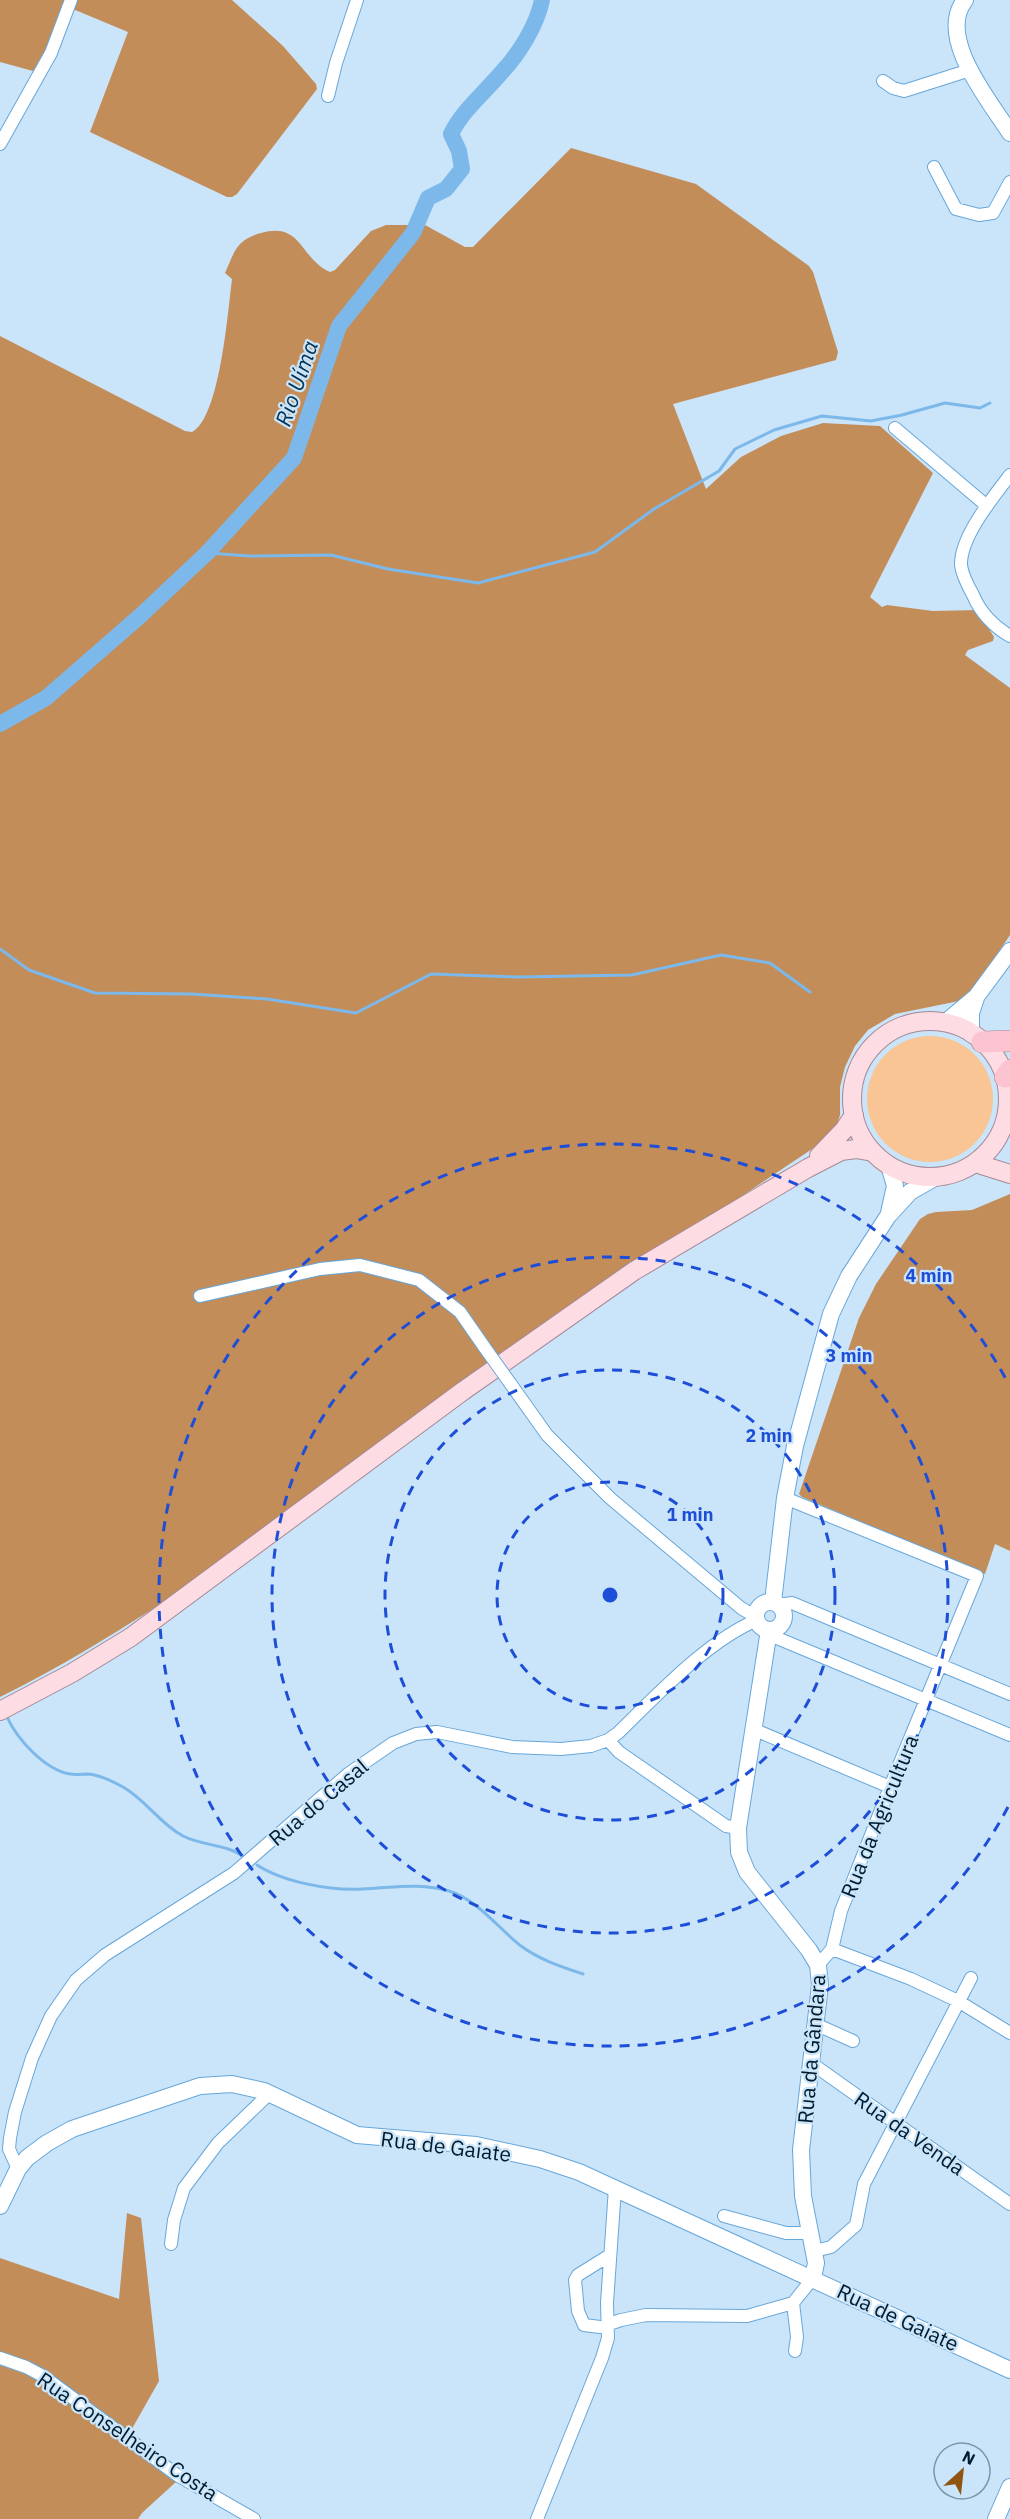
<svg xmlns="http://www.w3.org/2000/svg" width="1010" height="2519" font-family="'IBM Plex Sans',sans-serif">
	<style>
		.green { fill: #f9c595 }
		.forest { fill: #c38d5a }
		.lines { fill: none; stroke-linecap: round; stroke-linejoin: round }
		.stream { stroke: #7cb8ea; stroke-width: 3 }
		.river { stroke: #7cb8ea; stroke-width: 16 }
		.street-casing { stroke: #67a7da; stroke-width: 14 }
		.secondary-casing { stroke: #67a7da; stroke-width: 18 }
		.primary-casing { stroke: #a48997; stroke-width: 20 }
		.highway-casing { stroke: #a48997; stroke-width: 22 }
		.street { stroke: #fff; stroke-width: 12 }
		.secondary { stroke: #fff; stroke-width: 16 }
		.primary { stroke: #fddce3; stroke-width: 18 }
		.highway { stroke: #fbc4d0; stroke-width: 21 }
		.street-bridge-casing { stroke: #67a7da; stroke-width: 14; stroke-linecap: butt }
		.street-bridge { stroke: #fff; stroke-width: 12 }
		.ring { fill: none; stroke: #1d4ed8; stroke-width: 3; stroke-dasharray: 10 8 }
		.labels { text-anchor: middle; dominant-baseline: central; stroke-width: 4.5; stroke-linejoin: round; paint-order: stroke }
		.street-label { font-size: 21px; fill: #011b2e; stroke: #cae4f9 }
		.water-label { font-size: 22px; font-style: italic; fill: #023353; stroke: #cae4f9 }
		.centre { fill: #1d4ed8; stroke: #cae4f9; stroke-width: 3 }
		.ring-label { font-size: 18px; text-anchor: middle; font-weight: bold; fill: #1d4ed8; stroke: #cae4f9; stroke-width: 4.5; stroke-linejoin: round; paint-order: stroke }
	</style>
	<rect width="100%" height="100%" fill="#cae4f9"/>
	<!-- green -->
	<path class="green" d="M867 1099a63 63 0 1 1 126 0a63 63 0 1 1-126 0Z"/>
	<!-- forest -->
	<path class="forest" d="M0,0H232L283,46L316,84L317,89L237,194L232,197H227L90,132L128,32L68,7L36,71H33L0,62Z
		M571,148L696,184L809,266L813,272L838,352L836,360L673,404L706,489L741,457L781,436L823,423L880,426L933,473L870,597L882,607L887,605L933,611L977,610L994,637L993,641L968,650L965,655L1010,688V935L973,990L959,1001L895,1014L868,1030L855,1046L845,1067L840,1087V1115L836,1128L821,1143C693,1229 563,1314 438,1404C296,1508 158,1618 0,1697V336L185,431L192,432C220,418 228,310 232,279L225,273C235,251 236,240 261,233C302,221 300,259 330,272L335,270L371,231L386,225H425L465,247H473Z
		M1010,1194V1551L995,1544L985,1574L802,1497L799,1494L859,1318L876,1284L920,1219L928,1214L936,1212L972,1210Z
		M127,2213L141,2218L159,2381L129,2434L0,2353V2258L119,2299Z
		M0,2365L26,2374L43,2383L177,2481L142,2513L138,2519H0Z"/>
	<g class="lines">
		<!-- stream -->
		<path class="stream" d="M207,553L250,556L331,555L388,569L478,583L595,552L654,509L719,471L735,449L774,430L822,416L871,421L902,415L945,403L980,408L990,403
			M0,949L29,970L95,993L191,994L267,999L356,1013L431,974L518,977L632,975L721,955L770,963L810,992
			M7,1717C17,1739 45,1770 70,1774C76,1775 82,1774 88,1774C99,1775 114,1782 123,1787C146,1800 159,1823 183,1836C203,1846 225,1844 243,1856
			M257,1865C283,1882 331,1891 362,1889C392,1888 419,1882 449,1891C478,1900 498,1928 521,1946C540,1960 562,1967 583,1974"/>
		<!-- river -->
		<path class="river" d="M0,724L46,698L140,616L207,553L294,458L339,326L413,233L428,198L446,189L462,169L459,151L451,134C462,111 484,93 501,73C519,54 537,25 542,0"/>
		<!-- street casing -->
		<g class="street-casing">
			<path id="street" d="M883,81L893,88L904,91L970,70
				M328,96L336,63L357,0
				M0,144L51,53L71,0
				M934,167L956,209L979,215L993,213L1010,182
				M895,428L987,506
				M1010,475C994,496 960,537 961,565C962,575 968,586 973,595C980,612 994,627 1010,636
				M200,1296L320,1269L360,1265L419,1280L460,1312L485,1348
				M510,1383L547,1435L610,1498L741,1608L756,1617
				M785,1498L977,1576L890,1787L841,1911L832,1949L818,1965
				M779,1605L792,1603L1010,1694
				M774,1629L777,1638L1010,1735
				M755,1730L890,1787
				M608,1740L619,1752L726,1826L738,1828
				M832,1949L911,1979L958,2001L1010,2033
				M815,2024L853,2041
				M811,2063L1010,2204
				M18,2169L9,2149L10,2138L15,2112L32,2058L51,2016L76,1980L105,1955L234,1873L348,1774L393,1743L416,1734L437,1732L512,1747L561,1749L591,1746L608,1740L618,1733C657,1695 707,1641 757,1620
				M724,2216L786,2233H811
				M171,2244L174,2220L184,2188L218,2143L269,2094
				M814,2251L831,2247L856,2225L864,2184L971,1978
				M610,2255L578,2275L575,2280L578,2311L584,2325L600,2327L621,2320L646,2315L747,2316L793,2303L813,2278
				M793,2303L797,2337L795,2351
				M0,2358L26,2367L43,2376L177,2475L254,2519
				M537,2519L602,2358L608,2338L607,2303L615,2188"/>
		</g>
		<!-- secondary casing -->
		<g class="secondary-casing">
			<path id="secondary" d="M965,0C936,37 989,100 1010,133
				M945,1023L976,997L1010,951
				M971,1034V1013L976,998
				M889,1213L895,1186L889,1165
				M773,1602L785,1498L795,1446L831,1314L849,1276L888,1216L910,1192L936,1177
				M756 1616a14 14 0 1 1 28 0a14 14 0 1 1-28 0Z
				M769,1630L738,1828L739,1852L747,1872L809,1950L818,1965L820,1985L801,2150L803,2196L816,2263L813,2278
				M0,2206L18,2169L27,2158L47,2143L72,2129L200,2086L232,2084L264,2091L357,2135L476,2145L540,2159L579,2172L1010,2370
				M996,2519L1010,2487"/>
		</g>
		<!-- primary casing -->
		<g class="primary-casing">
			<path id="primary" d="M852 1099a78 78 0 1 1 156 0a78 78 0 1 1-156 0Z
				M819,1156L844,1130L854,1115
				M975,1163L1010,1174
				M0,1711L72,1673L131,1637L463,1391L634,1271L808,1168L841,1151L856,1149L873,1152"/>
		</g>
		<!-- highway casing -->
		<g class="highway-casing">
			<path id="highway" d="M982,1042L1010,1041
				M1005,1077L1010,1070"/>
		</g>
		<!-- street -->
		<use href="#street" class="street"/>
		<!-- secondary -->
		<use href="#secondary" class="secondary"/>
		<!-- primary -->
		<use href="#primary" class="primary"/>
		<!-- highway -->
		<use href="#highway" class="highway"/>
		<!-- street-bridge casing -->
		<g class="street-bridge-casing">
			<path id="street-bridge" d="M485,1348L510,1383"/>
		</g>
		<!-- street-bridge -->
		<use href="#street-bridge" class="street-bridge"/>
	</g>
	<!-- distance rings -->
	<g class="ring">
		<circle cx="610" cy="1595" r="113"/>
		<circle cx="610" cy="1595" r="225"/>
		<circle cx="610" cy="1595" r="338"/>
		<path d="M1008 1807A451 451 0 1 1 1008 1383"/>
	</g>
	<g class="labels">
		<!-- street labels -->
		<g class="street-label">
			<text transform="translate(318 1802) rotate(-40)">Rua do Casal</text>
			<text transform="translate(879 1816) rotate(-68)">Rua da Agricultura</text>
			<text transform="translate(811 2049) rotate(-85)">Rua da Gândara</text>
			<text transform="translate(910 2133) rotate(35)">Rua da Venda</text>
			<text transform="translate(446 2146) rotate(7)">Rua de Gaiate</text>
			<text transform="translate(898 2317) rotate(25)">Rua de Gaiate</text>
			<text transform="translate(128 2436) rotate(34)">Rua Conselheiro Costa</text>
		</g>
		<!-- water labels -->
		<g class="water-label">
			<text transform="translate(296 383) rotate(-71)">Rio Uíma</text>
		</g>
	</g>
	<circle cx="610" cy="1595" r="9" class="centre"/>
	<g class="ring-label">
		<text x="929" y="1282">4 min</text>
		<text x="849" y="1362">3 min</text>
		<text x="769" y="1442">2 min</text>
		<text x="690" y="1521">1 min</text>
	</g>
	<!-- north arrow -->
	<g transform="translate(962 2471) rotate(27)"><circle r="28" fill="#cae4f9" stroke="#7a94a8" stroke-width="1.5"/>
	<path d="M0-4.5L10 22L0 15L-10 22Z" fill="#905611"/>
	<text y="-9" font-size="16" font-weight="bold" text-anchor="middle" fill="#011b2e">N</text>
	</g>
</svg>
